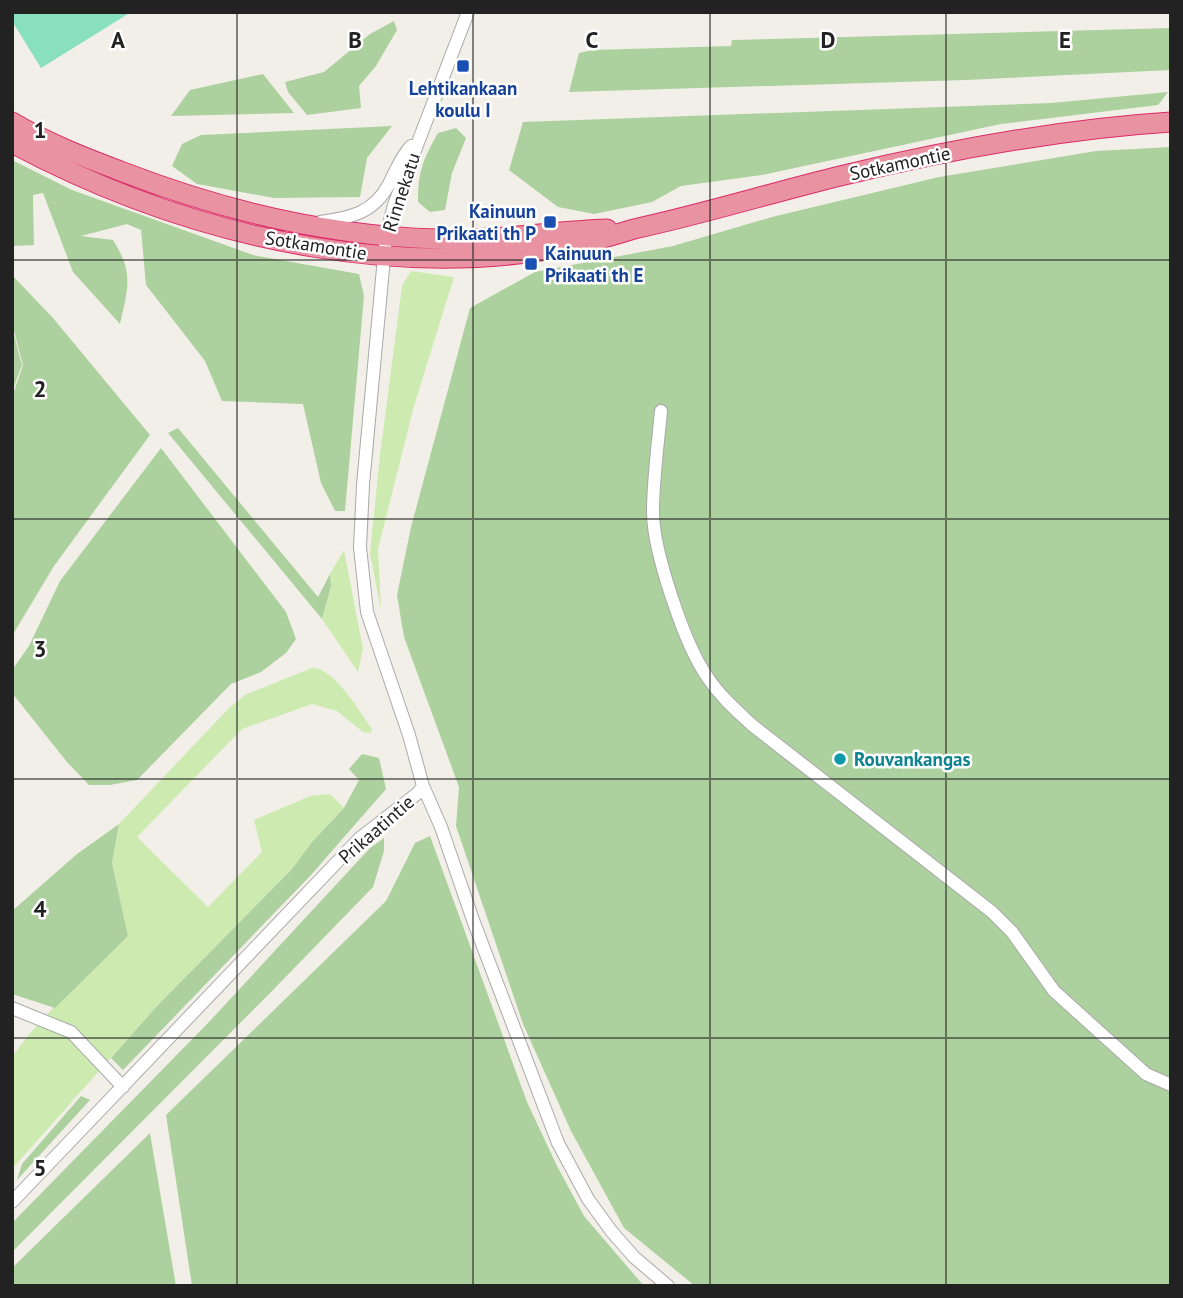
<svg xmlns="http://www.w3.org/2000/svg" width="1183" height="1298" font-family="'PT Sans',sans-serif">
	<style>
		.grass { fill: #cdebb0 }
		.forest { fill: #add19e }
		.pitch { fill: #88e0be }
		.lines { fill: none; stroke-linecap: round; stroke-linejoin: round }
		.minor-casing { stroke: #a9a9a9; stroke-width: 14 }
		.highway-casing { stroke: #dc2a67; stroke-width: 21 }
		.minor { stroke: #fff; stroke-width: 12 }
		.highway { stroke: #e892a2; stroke-width: 19 }
		.grid { fill: none; stroke: #222; stroke-width: 2; stroke-opacity: 0.55 }
		.transit-dot { fill: #1a4fb4; stroke: #fff; stroke-width: 2.5 }
		.culture-dot { fill: #0f9aa8; stroke: #fff; stroke-width: 2.5 }
		.labels { text-anchor: middle; dominant-baseline: central; stroke-width: 5; stroke-linejoin: round; paint-order: stroke }
		.transit-label { font-size: 19px; font-weight: bold; fill: #164399; stroke: #fff }
		.street-label { font-size: 19px; fill: #222; stroke: #fff }
		.culture-label { font-size: 19px; font-weight: bold; fill: #0d838f; stroke: #fff; text-anchor: start }
		.grid-label { font-size: 23px; text-anchor: middle; font-weight: bold; fill: #222; stroke: #fff; stroke-width: 5; stroke-linejoin: round; paint-order: stroke }
	</style>
	<rect width="100%" height="100%" fill="#f2efe9"/>
	<!-- grass -->
	<path class="grass" d="M411,271L454,277L414,406L378,549L381,611L370,553L380,455L402,286Z
		M344,550L363,649L358,672L322,619L331,586L330,574Z
		M312,668C334,667 360,712 372,729L371,733L363,732L337,711L312,704L242,729L137,837L208,907L262,852L254,820L310,796L330,794L344,808L312,842L292,869L156,1007L12,1169V1057C43,1012 89,974 128,936L112,863L119,824L229,708L245,695Z"/>
	<!-- forest -->
	<path class="forest" d="M394,21L397,30L376,66L359,86L361,108L307,115L288,92L285,82L324,72L370,34Z
		M1171,28V70L966,80L569,92L579,53L593,50L731,46L732,40Z
		M263,74L294,113L171,116L190,90Z
		M1168,92L1158,105L1001,124L762,175L681,186L652,202L594,214L558,207L509,170L523,122L1051,103Z
		M392,126L367,158L360,197L274,198L197,184L172,166L182,144L201,135Z
		M456,128L466,138L452,173L445,210L430,212L418,202C418,172 423,159 438,133Z
		M1171,147V1286H695L624,1228L571,1131L523,1024L456,826L459,787L404,637L397,595L411,527L470,308L535,272L673,246L772,217L939,177L1096,151Z
		M12,160L72,190L253,255L359,274L364,296L345,511H335L321,483L303,404L222,401L205,361L146,285L141,230L127,224L81,236L113,240C134,273 128,288 120,324L73,272L43,193L33,195L34,245L12,246Z
		M12,275L53,318L150,435L54,566L12,636V397L23,365L12,324Z
		M12,327L22,365L12,392Z
		M178,428L318,597L330,574L331,586L322,619L168,433Z
		M161,448L286,612L296,639L286,653L261,672L231,684L137,780L110,785H89L67,762L12,693V670L29,646L60,581Z
		M362,754L379,758L386,789L311,875L123,1070L111,1058L156,1007L292,869L312,842L344,808L359,780L349,769Z
		M119,824L112,863L128,936L55,1008L12,994V911L77,854Z
		M430,836L527,1102L557,1166L584,1216L644,1286H192L166,1115L386,901L415,843Z
		M384,838V851L373,887L273,990L12,1252V1223L208,1023L370,848Z
		M81,1096L90,1100L17,1180L22,1164Z
		M150,1133L176,1286H12V1268Z"/>
	<!-- pitch -->
	<path class="pitch" d="M12,12H127L128,14L41,68L12,21Z"/>
	<g class="lines">
		<!-- minor casing -->
		<g class="minor-casing">
			<path id="minor" d="M468,12L394,205L386,236L363,485L360,547L367,612L409,735L423,786L441,827L473,920L558,1143L588,1199L612,1232L634,1257L668,1286
				M320,222C350,218 374,213 389,184C396,170 401,157 411,146
				M661,411C658,444 653,479 653,512C653,551 685,646 708,678C720,696 736,710 752,725L992,912L1012,932L1054,991L1146,1074L1171,1085
				M12,1008L71,1032L123,1087
				M12,1202L360,838L418,793L423,786"/>
		</g>
		<!-- highway casing -->
		<g class="highway-casing">
			<path id="highway" d="M12,122C47,143 86,158 123,172C224,211 330,236 438,239C495,241 551,231 607,229
				M12,143C196,241 431,295 634,229C703,214 771,193 840,176C948,150 1060,129 1171,122"/>
		</g>
		<!-- minor -->
		<use href="#minor" class="minor"/>
		<!-- highway -->
		<use href="#highway" class="highway"/>
	</g>
	<!-- grid -->
	<path class="grid" d="M237,12V1286M473,12V1286M710,12V1286M946,12V1286M12,260H1171M12,519H1171M12,779H1171M12,1038H1171"/>
	<!-- markers -->
	<g class="transit-dot">
		<rect x="456" y="59" width="14" height="14" rx="3.5"/>
		<rect x="543" y="215" width="14" height="14" rx="3.5"/>
		<rect x="524" y="257" width="14" height="14" rx="3.5"/>
	</g>
	<circle class="culture-dot" cx="840" cy="759" r="7"/>
	<g class="labels">
		<!-- transit labels -->
		<g class="transit-label">
			<text x="463" y="88">Lehtikankaan<tspan x="463" dy="22">koulu I</tspan></text>
			<text x="536" y="211" text-anchor="end">Kainuun<tspan x="536" dy="22">Prikaati th P</tspan></text>
			<text x="545" y="253" text-anchor="start">Kainuun<tspan x="545" dy="22">Prikaati th E</tspan></text>
		</g>
		<!-- street labels -->
		<g class="street-label">
			<text transform="translate(900 163) rotate(-12)">Sotkamontie</text>
			<text transform="translate(401 192) rotate(-72)">Rinnekatu</text>
			<text transform="translate(316 245) rotate(9)">Sotkamontie</text>
			<text transform="translate(376 829) rotate(-41)">Prikaatintie</text>
		</g>
		<!-- culture labels -->
		<g class="culture-label">
			<text x="854" y="759">Rouvankangas</text>
		</g>
	</g>
	<g class="grid-label">
		<text x="118" y="48">A</text>
		<text x="355" y="48">B</text>
		<text x="592" y="48">C</text>
		<text x="828" y="48">D</text>
		<text x="1065" y="48">E</text>
		<text x="40" y="138">1</text>
		<text x="40" y="397">2</text>
		<text x="40" y="657">3</text>
		<text x="40" y="917">4</text>
		<text x="40" y="1176">5</text>
	</g>
	<!-- border -->
	<rect width="1183" height="1298" fill="none" stroke="#222222" stroke-width="28"/>
</svg>
